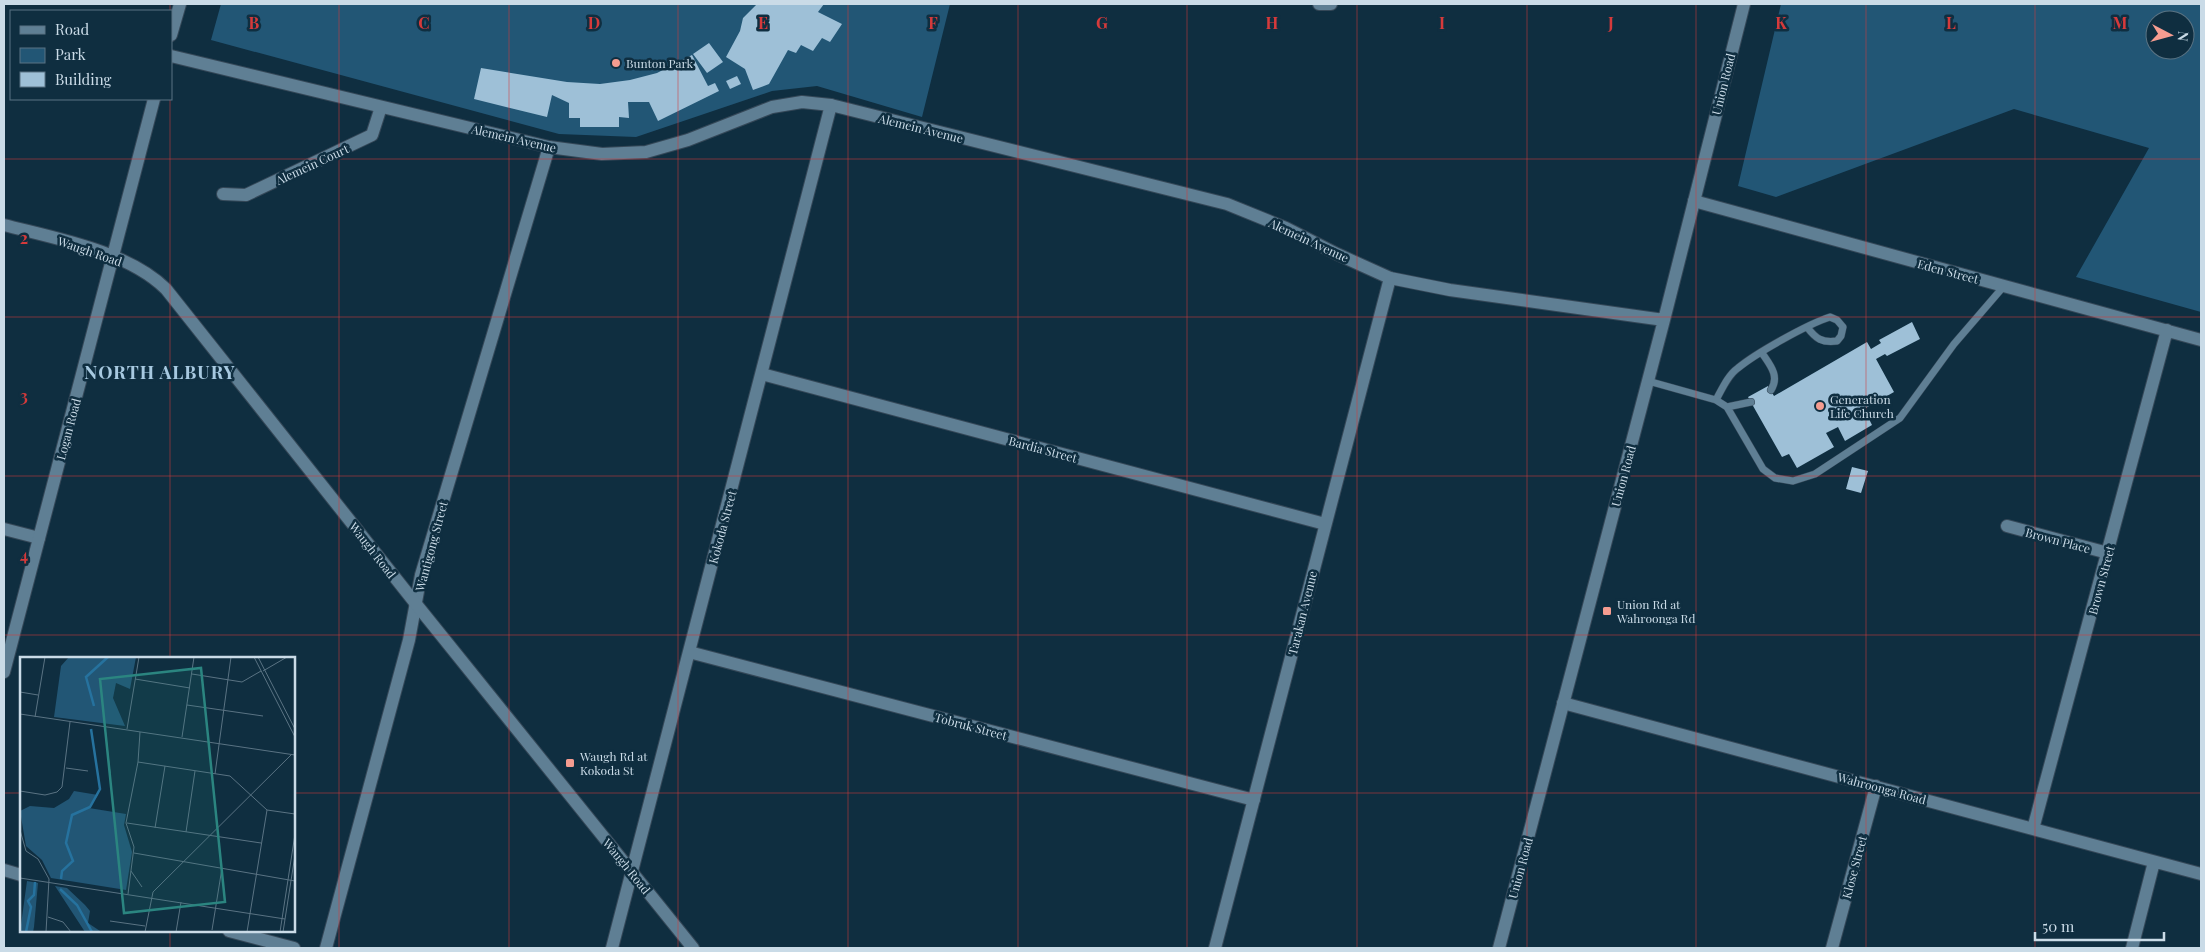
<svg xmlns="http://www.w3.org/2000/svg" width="2205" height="952" font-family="'Playfair Display',serif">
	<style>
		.green { fill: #225675; fill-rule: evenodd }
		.building { fill: #9ec0d7 }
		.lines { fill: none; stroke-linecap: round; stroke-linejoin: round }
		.lane-casing { stroke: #354858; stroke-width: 8 }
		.street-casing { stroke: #354858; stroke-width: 14 }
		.secondary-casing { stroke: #354858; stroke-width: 14 }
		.lane { stroke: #5f7f94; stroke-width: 7 }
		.street { stroke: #5f7f94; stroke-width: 12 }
		.secondary { stroke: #5f7f94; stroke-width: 12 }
		.grid { fill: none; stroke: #d53a3b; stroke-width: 1; stroke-opacity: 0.55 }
		.poi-dot { fill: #f59c90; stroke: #0f2e40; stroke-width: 2 }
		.labels { text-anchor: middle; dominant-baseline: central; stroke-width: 5; stroke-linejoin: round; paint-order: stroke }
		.poi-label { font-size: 12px; fill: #cadbe7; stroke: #0f2e40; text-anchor: start }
		.street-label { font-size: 12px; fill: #cadbe7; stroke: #0f2e40 }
		.district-label { font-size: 18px; font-weight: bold; letter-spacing: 1px; fill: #a7c9e0; stroke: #0f2e40 }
		.inset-river { fill: none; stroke: #26729e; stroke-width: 2.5 }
		.inset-road { fill: none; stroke: #5a7383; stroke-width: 1 }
		.view { fill: #2b8580; fill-opacity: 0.15; stroke: #2b8580; stroke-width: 2.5 }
		.inset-edge { fill: none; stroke: #cadbe7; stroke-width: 2.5 }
		.grid-label { font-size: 16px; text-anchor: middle; font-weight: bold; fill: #d53a3b; stroke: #0f2e40; stroke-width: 5; stroke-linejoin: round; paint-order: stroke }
	</style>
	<rect width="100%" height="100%" fill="#0f2e40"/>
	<!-- green -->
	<path class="green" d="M221,4H950L922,117L817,86L772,91L636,137L559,134L211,40Z
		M1781,4H2201V312L2076,277L2149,148L2014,109L1776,197L1738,186ZM2155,20H2185V50H2155Z"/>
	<!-- building -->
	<path class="building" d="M757,4H824L818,12L842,24L830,42L822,38L813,51L801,45L796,53L788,50L769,84L753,90L745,69L726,57L740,31L743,18Z
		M709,43L723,62L707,73L693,54Z
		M692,55L708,86L715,83L719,91L658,121L649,102H628L629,118L619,117V127H580V118H569V103L552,95L547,117L474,99L481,68L567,82L600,84L630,80L657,73Z
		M737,76L741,84L730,89L726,81Z
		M1912,322L1920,339L1887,356L1885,354L1876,359L1894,392L1864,409L1872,425L1845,441L1838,427L1826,433L1834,447L1797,468L1789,454L1782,457L1748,397L1768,386L1774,396L1867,342L1871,349L1881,343L1879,340Z
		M1852,467L1868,471L1861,493L1846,489Z"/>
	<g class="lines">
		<!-- lane casing -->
		<g class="lane-casing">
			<path id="lane" d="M1762,353C1770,365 1780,376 1771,390
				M1648,381L1716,400L1727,407L1763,469L1775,478L1793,481L1815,474L1900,418L1954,344L2004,286
				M1716,400C1722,389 1728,375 1738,368C1756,353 1808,324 1830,317L1837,320L1843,327L1841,336L1837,341C1822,343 1816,339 1807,327
				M1727,407L1751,402"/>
		</g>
		<!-- street casing -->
		<g class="street-casing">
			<path id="street" d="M1319,4H1331
				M223,194L246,195L372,135L381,107
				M1694,201L2201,340
				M762,374L1325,524
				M2007,526L2108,553
				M4,529L39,538
				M689,652L1254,800
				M1563,703L2201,874
				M2033,829L2167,330
				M4,870L21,875
				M229,931L294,948
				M326,948L409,640L421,575L549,147
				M612,948L831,105
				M1215,948L1390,278
				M1832,948L1876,786
				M2132,948L2154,862"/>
		</g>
		<!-- secondary casing -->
		<g class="secondary-casing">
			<path id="secondary" d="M171,35L180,4
				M171,56L549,147L602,154L646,152L688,140L772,107L802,102L831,105L1227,204L1286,228L1337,254L1390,278L1450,290L1664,320
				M4,225C54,238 128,251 166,289L416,604L693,948
				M4,672L154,99
				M1499,948L1664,320L1744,4"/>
		</g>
		<!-- lane -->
		<use href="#lane" class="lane"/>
		<!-- street -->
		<use href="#street" class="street"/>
		<!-- secondary -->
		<use href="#secondary" class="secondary"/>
	</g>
	<!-- grid -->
	<path class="grid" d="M170,4V11M339,4V948M509,4V948M678,4V948M848,4V948M1018,4V948M1187,4V948M1357,4V948M1527,4V948M1696,4V948M1866,4V948M2035,4V948M170,99V658M4,159H2201M4,317H2201M4,476H2201M4,635H2201M4,793H21M294,793H2201M170,931V948"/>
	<!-- markers -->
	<g class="poi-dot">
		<circle cx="616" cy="63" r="5"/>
		<circle cx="1820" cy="406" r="5"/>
		<rect x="1602" y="606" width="10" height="10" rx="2.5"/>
		<rect x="565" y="758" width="10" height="10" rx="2.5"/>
	</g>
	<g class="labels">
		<!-- poi labels -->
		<g class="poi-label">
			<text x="626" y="63">Bunton Park</text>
			<text x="1830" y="399">Generation<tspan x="1830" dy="14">Life Church</tspan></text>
			<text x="1617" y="604">Union Rd at<tspan x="1617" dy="14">Wahroonga Rd</tspan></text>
			<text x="580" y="756">Waugh Rd at<tspan x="580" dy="14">Kokoda St</tspan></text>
		</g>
		<!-- street labels -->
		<g class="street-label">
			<text transform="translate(1723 84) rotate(-76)">Union Road</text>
			<text transform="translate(921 128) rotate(14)">Alemein Avenue</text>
			<text transform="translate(514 138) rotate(13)">Alemein Avenue</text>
			<text transform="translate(312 164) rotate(-25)">Alemein Court</text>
			<text transform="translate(1309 240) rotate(25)">Alemein Avenue</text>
			<text transform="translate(90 251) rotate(19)">Waugh Road</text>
			<text transform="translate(1948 271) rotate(15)">Eden Street</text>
			<text transform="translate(68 429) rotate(-75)">Logan Road</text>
			<text transform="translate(1043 449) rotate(15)">Bardia Street</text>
			<text transform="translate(1623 476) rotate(-75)">Union Road</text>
			<text transform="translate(722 527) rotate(-75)">Kokoda Street</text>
			<text transform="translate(2058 540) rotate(15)">Brown Place</text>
			<text transform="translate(431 546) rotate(-75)">Wantigong Street</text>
			<text transform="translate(373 550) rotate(52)">Waugh Road</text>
			<text transform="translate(2101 580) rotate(-75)">Brown Street</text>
			<text transform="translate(1302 613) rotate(-76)">Tarakan Avenue</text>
			<text transform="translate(971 726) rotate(15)">Tobruk Street</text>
			<text transform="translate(1882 788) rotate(15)">Wahroonga Road</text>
			<text transform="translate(627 866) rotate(51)">Waugh Road</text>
			<text transform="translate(1854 867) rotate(-75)">Klose Street</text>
			<text transform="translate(1520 868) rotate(-75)">Union Road</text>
		</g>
		<!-- district labels -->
		<g class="district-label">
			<text x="160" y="372">NORTH ALBURY</text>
		</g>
	</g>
	<!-- overview -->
	<g transform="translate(20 657)">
		<rect width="275" height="275" fill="#0f2e40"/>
		<path d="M49,0H116L110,32L96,26L93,41L105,69L34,60L41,9ZM54,134L78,138L69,151L106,157L104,168L112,195L106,233L31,221L22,203L6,189L0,154L10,149L34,151L49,142ZM7,224L18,226L14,270L13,275H0ZM35,229L47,231L65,248L70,254L68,266L80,274L65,275Z" fill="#225675"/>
		<path class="inset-river" d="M74,49L66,20L88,0M41,222L42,214L53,204L46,186L52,158L70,150L80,132L71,72M40,232L57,248L72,275M6,275L11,250L8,244L14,238L15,225"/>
		<path class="inset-road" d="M234,0L275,80M238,0L275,72M243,14L267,0M172,17L222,25L241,14M115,22L170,31M0,35L18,38M167,48L243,59M0,57L275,98M15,60L25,0M85,70L90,116M107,72L119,0M162,80L174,0M118,105L210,119L247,153L275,157M46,111L68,114M195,117L211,0M0,134L25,138L37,135L42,130L50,65M107,166L241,186M135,171L145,109M0,173L6,194L18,202L29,222L26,275M166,175L175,114M114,196L275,224M111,214L122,230M0,221L265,262M108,237L114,190L106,166L118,105L120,75M28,260L43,265L51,275M90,264L125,269M192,273L202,211M125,275L133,235L271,98M156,275L161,245M227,275L247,153M260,275L275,177M263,275L275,198"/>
		<path class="view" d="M181,11L205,245L104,256L80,22Z"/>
		<rect width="275" height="275" class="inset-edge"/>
	</g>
	<g class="grid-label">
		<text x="254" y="29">B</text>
		<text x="424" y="29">C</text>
		<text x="594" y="29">D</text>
		<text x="763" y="29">E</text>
		<text x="933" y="29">F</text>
		<text x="1102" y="29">G</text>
		<text x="1272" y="29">H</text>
		<text x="1442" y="29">I</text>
		<text x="1611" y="29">J</text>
		<text x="1781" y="29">K</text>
		<text x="1951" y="29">L</text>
		<text x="2120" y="29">M</text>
		<text x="24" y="244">2</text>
		<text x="24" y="402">3</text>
		<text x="24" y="561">4</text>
	</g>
	<!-- border -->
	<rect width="2205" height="952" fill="none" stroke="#cadbe7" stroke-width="10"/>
	<!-- legend -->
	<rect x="10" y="10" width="162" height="90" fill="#0f2e40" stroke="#5a7383"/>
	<rect x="20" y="26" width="25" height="8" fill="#5f7f94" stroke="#5a7383"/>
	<text x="55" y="35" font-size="15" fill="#cadbe7">Road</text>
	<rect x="20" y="48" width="25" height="15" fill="#225675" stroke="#5a7383"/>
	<text x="55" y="60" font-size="15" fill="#cadbe7">Park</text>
	<rect x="20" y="72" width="25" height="15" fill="#9ec0d7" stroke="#5a7383"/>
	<text x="55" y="85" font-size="15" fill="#cadbe7">Building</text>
	<!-- north arrow -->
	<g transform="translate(2170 35) rotate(96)"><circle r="24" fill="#0f2e40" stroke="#5a7383"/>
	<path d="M0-4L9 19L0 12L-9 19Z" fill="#f59c90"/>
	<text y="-8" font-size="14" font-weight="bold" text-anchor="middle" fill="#cadbe7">N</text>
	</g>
	<!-- scale -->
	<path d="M2035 932v8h129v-8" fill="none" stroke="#cadbe7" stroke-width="2.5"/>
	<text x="2042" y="932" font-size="15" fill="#cadbe7" stroke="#0f2e40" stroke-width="4" paint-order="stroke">50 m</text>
</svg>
